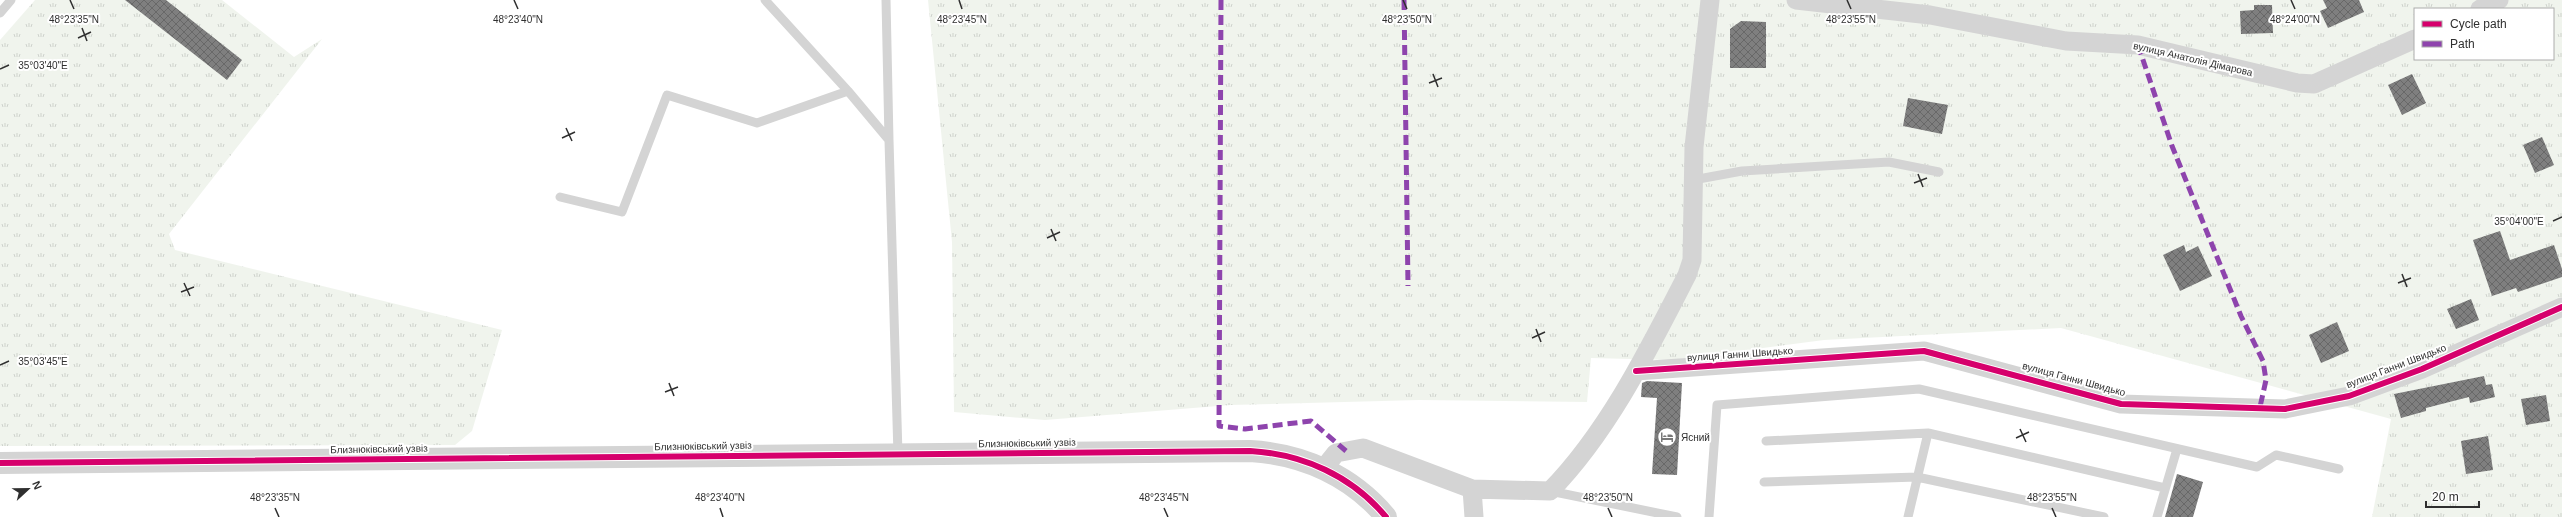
<svg xmlns="http://www.w3.org/2000/svg" width="2562" height="517" font-family="Helvetica,sans-serif">
	<style>
		.grass { fill: url(#grass-tufts); fill-rule: evenodd }
		.building { fill: url(#building-cross-hatch) }
		.lines { fill: none; stroke-linecap: round; stroke-linejoin: round }
		.service { stroke: #d4d4d4; stroke-width: 9 }
		.minor { stroke: #d4d4d4; stroke-width: 19 }
		.tertiary { stroke: #d4d4d4; stroke-width: 22 }
		.quiet { stroke: #8e44ad; stroke-width: 5; stroke-dasharray: 10 5; stroke-linecap: butt }
		.cycleway-casing { stroke: #fff; stroke-width: 8 }
		.cycleway { stroke: #d6006c; stroke-width: 6 }
		.ticks { fill: none; stroke: #2f2f2f; stroke-width: 1.5 }
		.labels { text-anchor: middle; dominant-baseline: central; stroke-width: 4; stroke-linejoin: round; paint-order: stroke }
		.street-label { font-size: 10px; fill: #2f2f2f; stroke: #fff }
		.poi-label { font-size: 10px; fill: #2f2f2f; stroke: #fff; text-anchor: start }
		.ticks-label { font-size: 10px; text-anchor: middle; fill: #2f2f2f; stroke: #fff; stroke-width: 4; stroke-linejoin: round; paint-order: stroke }
	</style>
	<defs>
		<pattern id="grass-tufts" width="24" height="20" patternUnits="userSpaceOnUse"><rect width="24" height="20" fill="#f0f4ed"/><path d="M3 7l-1-3M5 7V3M7 7l1-3M15 17l-1-3M17 17v-4M19 17l1-3" fill="none" stroke="#ced2cc"/></pattern>
		<pattern id="building-cross-hatch" width="8" height="8" patternUnits="userSpaceOnUse"><rect width="8" height="8" fill="#7f7f7f"/><path d="M0 0l8 8M0 8l8-8" fill="none" stroke="#686868"/></pattern>
	</defs>
	<rect width="100%" height="100%" fill="#fff"/>
	<!-- grass -->
	<path class="grass" d="M35,0H222L294,57L322,39L169,234L175,250L502,330L472,431L455,445L0,446V40Z
		M928,0H2562V517H2372L2391,419L2061,328L1824,340L1671,360L1591,358L1587,402L1419,400L1230,405L1045,420L954,412L952,242ZM2415,9H2553V59H2415Z"/>
	<!-- building -->
	<path class="building" d="M125,0H166L242,60L227,80Z
		M2323,0H2359L2364,12L2328,28L2320,11L2327,8Z
		M2254,5H2272L2273,33L2241,34L2240,11L2254,10Z
		M1741,21L1766,22V68H1730V29Z
		M2412,74L2426,103L2402,115L2388,85Z
		M1908,98L1948,105L1942,134L1903,126Z
		M2542,137L2554,165L2535,173L2523,145Z
		M2500,231L2510,260L2554,245L2562,269V277L2518,292L2516,288L2492,296L2473,240Z
		M2184,245L2186,252L2198,246L2212,276L2180,291L2163,255Z
		M2471,299L2479,320L2456,329L2447,309Z
		M2337,322L2349,351L2321,363L2309,335Z
		M2484,376L2486,385L2492,384L2495,397L2470,403L2469,397L2426,408V411L2401,418L2394,394Z
		M1647,381L1682,383L1677,475L1652,474L1657,398L1641,397L1642,383Z
		M2546,395L2550,421L2526,425L2521,399Z
		M2488,436L2493,470L2466,474L2461,441Z
		M2177,474L2203,482L2193,517H2165Z"/>
	<g class="lines">
		<!-- service -->
		<path class="service" d="M765,0L848,91L889,140L898,455
			M886,0L889,140
			M0,13L11,0
			M1693,180L1742,171L1889,162L1939,172
			M560,197L622,212L667,95L757,123L848,91
			M1766,441L1928,433L2165,488
			M1764,482L1917,477L2104,517
			M1550,491L1677,517
			M1709,517L1717,405L1919,389L2257,467L2276,455L2339,469
			M1908,517L1928,433
			M2157,517L2177,449"/>
		<!-- minor -->
		<path class="minor" d="M1796,0L1930,15L2066,41L2138,45L2297,83L2314,84L2415,39
			M2480,9L2499,0
			M1636,371L1924,351L2121,404L2285,409L2349,396L2422,369L2562,307
			M1324,468L1336,453L1363,448L1472,489L1550,491C1608,432 1649,349 1687,275L1692,260L1694,147L1710,0
			M1472,489L1474,517"/>
		<!-- tertiary -->
		<path class="tertiary" d="M0,463L1250,451C1303,454 1352,476 1386,517"/>
		<!-- quiet -->
		<path class="quiet" d="M1221,0L1219,426L1245,429L1311,421L1346,451
			M1404,0L1408,286
			M2138,45L2172,146L2241,316L2263,361L2266,380L2260,407"/>
		<!-- cycleway casing -->
		<g class="cycleway-casing">
			<path id="cycleway" d="M1636,371L1924,351L2121,404L2285,409L2349,396L2422,369L2562,307
				M0,463L1250,451C1303,454 1352,476 1386,517"/>
		</g>
		<!-- cycleway -->
		<use href="#cycleway" class="cycleway"/>
	</g>
	<!-- ticks -->
	<path class="ticks" d="M70,0L74,9M514,0L518,9M959,0L962,9M1403,0L1407,9M1847,0L1851,9M2291,0L2295,9M82,28L87,41M78,38L91,32M0,69L9,65M1433,74L1438,87M1429,83L1442,78M566,128L572,141M562,138L575,132M1918,174L1923,187M1914,183L1927,178M2553,221L2562,217M1051,229L1056,241M1047,238L1060,232M2402,274L2407,287M184,283L190,296M2398,283L2411,278M181,292L194,287M1536,329L1541,342M1532,338L1545,332M0,365L9,361M669,383L674,396M665,392L678,387M2020,429L2026,442M2016,438L2029,432M275,508L279,517M720,508L723,517M1164,508L1168,517M1608,508L1612,517M2052,508L2056,517"/>
	<!-- icons -->
	<defs>
		<g id="hotel-ring" transform="scale(1)"><circle r="9.5" fill="#fff" stroke="#787878" stroke-width="1.5"/><path d="M-6-4.5h1.5V1H6V5H4.5V3h-9V5H-6ZM-4 0a1.8 1.8 0 1 1 3.6 0ZM.5 0V-2.5h3Q6-2.5 6 0Z" fill="#787878"/></g>
	</defs>
	<g fill-rule="evenodd">
		<use href="#hotel-ring" x="1667" y="437"/>
	</g>
	<g class="labels">
		<!-- street labels -->
		<g class="street-label">
			<text transform="translate(2193 59) rotate(13)">вулиця Анатолія Дімарова</text>
			<text transform="translate(1740 354) rotate(-4)">вулиця Ганни Швидько</text>
			<text transform="translate(2396 366) rotate(-21)">вулиця Ганни Швидько</text>
			<text transform="translate(2074 379) rotate(15)">вулиця Ганни Швидько</text>
			<text transform="translate(1027 443) rotate(-1)">Близнюківський узвіз</text>
			<text transform="translate(703 446) rotate(-1)">Близнюківський узвіз</text>
			<text transform="translate(379 449) rotate(-1)">Близнюківський узвіз</text>
		</g>
		<!-- poi labels -->
		<g class="poi-label">
			<text x="1681" y="437">Ясний</text>
		</g>
	</g>
	<g class="ticks-label">
		<text x="74" y="23">48°23'35"N</text>
		<text x="518" y="23">48°23'40"N</text>
		<text x="962" y="23">48°23'45"N</text>
		<text x="1407" y="23">48°23'50"N</text>
		<text x="1851" y="23">48°23'55"N</text>
		<text x="2295" y="23">48°24'00"N</text>
		<text x="43" y="69">35°03'40"E</text>
		<text x="2519" y="225">35°04'00"E</text>
		<text x="43" y="365">35°03'45"E</text>
		<text x="275" y="501">48°23'35"N</text>
		<text x="720" y="501">48°23'40"N</text>
		<text x="1164" y="501">48°23'45"N</text>
		<text x="1608" y="501">48°23'50"N</text>
		<text x="2052" y="501">48°23'55"N</text>
	</g>
	<!-- legend -->
	<rect x="2414" y="8" width="140" height="52" fill="#ffffff" stroke="#acacac"/>
	<rect x="2422" y="21" width="20" height="6" fill="#d6006c" stroke="#acacac"/>
	<text x="2450" y="28" font-size="12" fill="#2f2f2f">Cycle path</text>
	<rect x="2422" y="41" width="20" height="6" fill="#8e44ad" stroke="#acacac"/>
	<text x="2450" y="48" font-size="12" fill="#2f2f2f">Path</text>
	<!-- north arrow -->
	<g transform="translate(28 489) rotate(68)" stroke="#ffffff" stroke-width="3" paint-order="stroke">
	<path d="M0-3L7 15L0 10L-7 15Z" fill="#2f2f2f"/>
	<text y="-6" font-size="11" font-weight="bold" text-anchor="middle" fill="#2f2f2f">N</text>
	</g>
	<!-- scale -->
	<path d="M2426 501v6h53v-6" fill="none" stroke="#2f2f2f" stroke-width="2"/>
	<text x="2432" y="501" font-size="12" fill="#2f2f2f" stroke="#ffffff" stroke-width="3" paint-order="stroke">20 m</text>
</svg>
